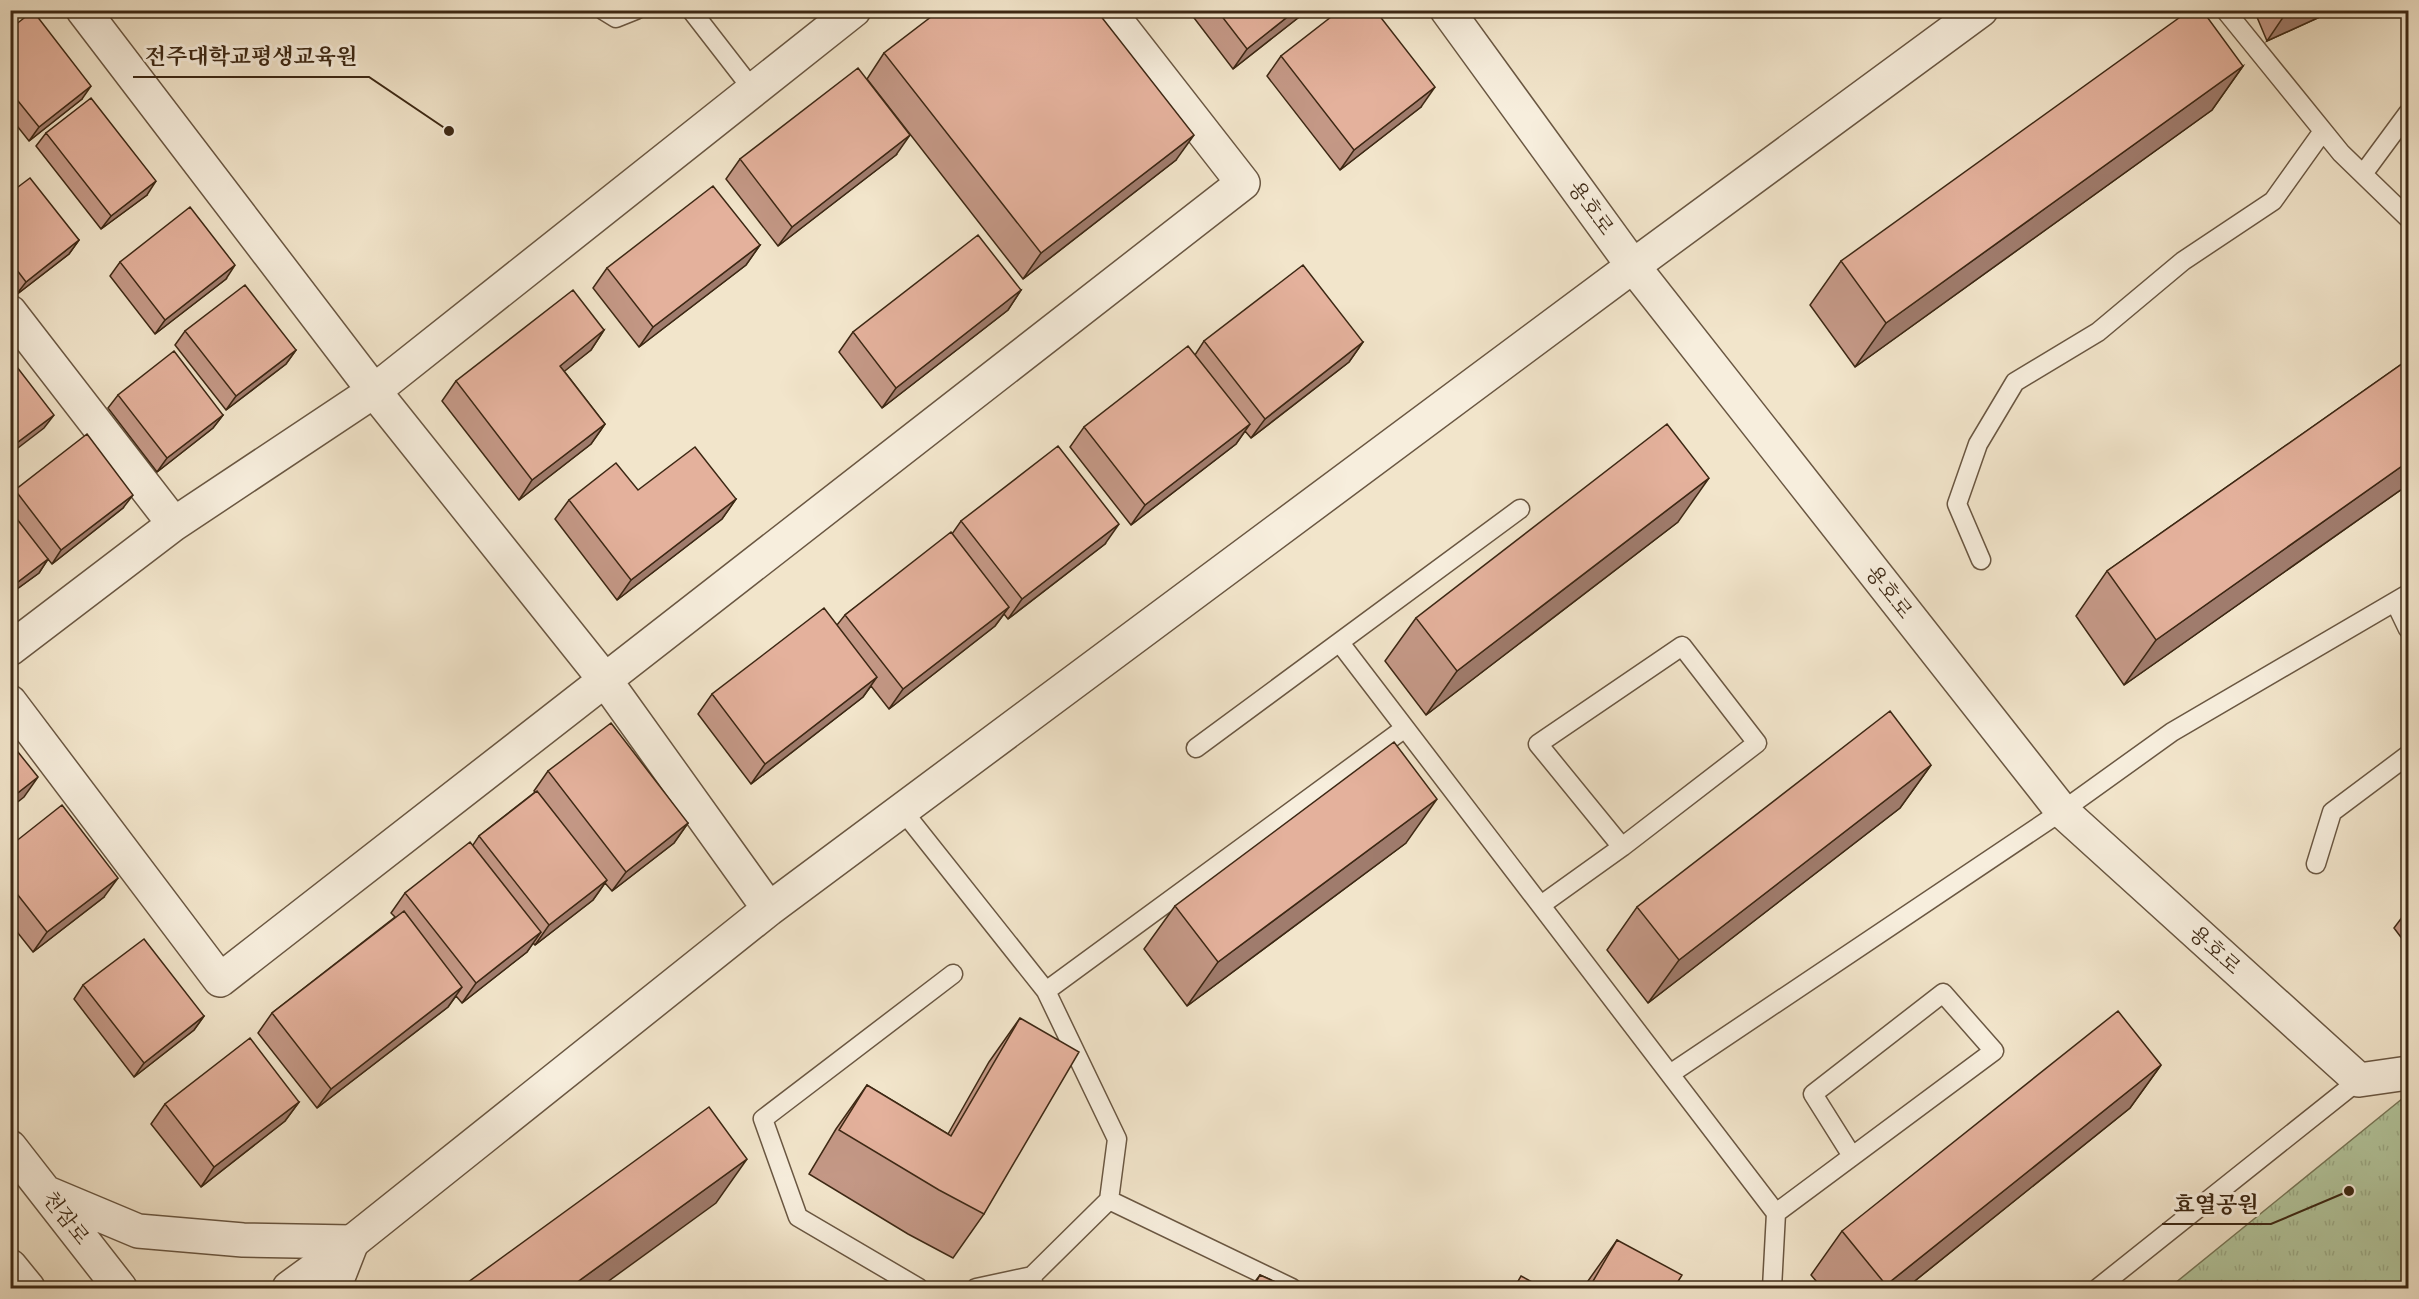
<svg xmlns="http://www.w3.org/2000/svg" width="2419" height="1299" font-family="Alegreya,'Noto Serif KR',serif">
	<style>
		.park { fill: url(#park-tufts); stroke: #787758; stroke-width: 1.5 }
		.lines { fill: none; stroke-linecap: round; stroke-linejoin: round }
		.service-casing { stroke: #6a5742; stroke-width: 21 }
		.minor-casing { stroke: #6a5742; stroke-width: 36 }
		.tertiary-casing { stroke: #6a5742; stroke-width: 36 }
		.service { stroke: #f7eedd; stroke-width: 18 }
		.minor { stroke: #f7eedd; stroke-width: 33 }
		.tertiary { stroke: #f7eedd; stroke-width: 33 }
		.wall { fill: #c49886; stroke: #3d2814; stroke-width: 1.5 }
		.shaded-wall { fill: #a07c6d; stroke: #3d2814; stroke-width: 1.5 }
		.building { fill: #e4b19c; stroke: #3d2814; stroke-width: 1.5 }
		.labels { text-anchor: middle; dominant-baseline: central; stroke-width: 6; stroke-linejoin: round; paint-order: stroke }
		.street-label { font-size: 21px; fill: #3d2814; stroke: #f7eedd }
		.leader { fill: none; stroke: #3d2814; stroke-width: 2 }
		.callout-dot { fill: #3d2814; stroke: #f7eedd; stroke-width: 2 }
		.callout-label { font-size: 22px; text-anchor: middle; font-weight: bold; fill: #3d2814; stroke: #f7eedd; stroke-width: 6; stroke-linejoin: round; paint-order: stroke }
	</style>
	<defs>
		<pattern id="park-tufts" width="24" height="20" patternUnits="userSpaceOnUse" patternTransform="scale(1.5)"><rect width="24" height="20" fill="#b3c69d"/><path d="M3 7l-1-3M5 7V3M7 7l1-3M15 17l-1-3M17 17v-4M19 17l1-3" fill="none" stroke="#9baa86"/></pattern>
	</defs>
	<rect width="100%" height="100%" fill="#f2e5cb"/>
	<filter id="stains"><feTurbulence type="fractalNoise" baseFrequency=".00333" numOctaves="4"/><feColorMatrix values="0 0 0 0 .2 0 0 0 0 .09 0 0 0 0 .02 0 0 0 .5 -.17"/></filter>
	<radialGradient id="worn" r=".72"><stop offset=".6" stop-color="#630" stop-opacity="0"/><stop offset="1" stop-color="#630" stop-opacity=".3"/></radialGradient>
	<!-- park -->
	<path class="park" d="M2408,1094V1288H2169Z"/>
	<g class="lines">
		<!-- service casing -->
		<g class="service-casing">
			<path id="service" d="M603,10L616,18L636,10
				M691,10L753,90
				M2225,10L2341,153L2408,218
				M2363,174L2408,113
				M1981,560L1957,504L1978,444L2015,382L2098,332L2183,261L2273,201L2323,131
				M2395,602L2408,629
				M1340,643L1776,1213L1772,1288
				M1196,748L1520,509
				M903,811L1046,991L1117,1139L1109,1200L1032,1276L1034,1288
				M2316,864L2332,812L2408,755
				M1541,905L1622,847L1757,743L1682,646L1538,744L1622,847
				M1046,991L1405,728
				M1670,1074L2062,811L2172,732L2408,594
				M1109,1200L1292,1288
				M1776,1213L1994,1051L1943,993L1813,1094L1852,1156
				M919,1288L798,1217L763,1119L953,974
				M976,1288L1032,1276
				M2098,1288L2359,1080"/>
		</g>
		<!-- minor casing -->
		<g class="minor-casing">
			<path id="minor" d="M83,10L374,391L605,680L769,909
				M1447,10L1633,266L2062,811L2359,1080L2408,1073
				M10,312L174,524
				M10,649L174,524L374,391L854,10
				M10,702L220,980L1243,183L1108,10
				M289,1288L352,1242L769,909L1633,266L1981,10"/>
		</g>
		<!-- tertiary casing -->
		<g class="tertiary-casing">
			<path id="tertiary" d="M10,1147L120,1288
				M45,1192L138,1231L243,1240L352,1242L334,1288
				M10,1266L28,1288"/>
		</g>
		<!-- service -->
		<use href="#service" class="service"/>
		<!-- minor -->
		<use href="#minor" class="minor"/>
		<!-- tertiary -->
		<use href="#tertiary" class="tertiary"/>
	</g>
	<!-- wall -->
	<path class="wall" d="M1188,10H1308L1233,69Z
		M2254,10H2335L2267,41Z
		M10,29L82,99L29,141L10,117Z
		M884,53L1176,160L1023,279L867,79Z
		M1281,56L1421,107L1340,170L1267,76Z
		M2243,66L2212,110L1855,367L1810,305L1841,261Z
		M46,133L147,195L101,229L36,146Z
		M896,155L778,246L726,179L740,159Z
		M10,193L79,240L69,254L16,295L10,288Z
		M760,245L746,265L639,347L593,288L607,268Z
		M120,262L226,279L155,334L110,276Z
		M1021,290L1008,310L882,408L839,352L853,332Z
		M604,330L591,350L564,371L605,424L591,444L519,500L442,401L456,381Z
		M185,331L296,350L286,364L226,410L175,345Z
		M1204,341L1363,342L1349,362L1251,438L1245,431L1236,444L1131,525L1070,447L1084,427L1195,355Z
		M2409,359V484L2124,685L2076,616L2107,571Z
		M118,395L223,415L213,428L157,472L108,408Z
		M15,490L123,508L52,564L48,559L39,573L10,594V496Z
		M638,490L736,499L722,519L617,600L555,519L569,500Z
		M961,521L1105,544L1008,619L1004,614L995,626L889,709L871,686L863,697L751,784L698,714L712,694L837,625L845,615L952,534Z
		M1678,522L1426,715L1385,661L1416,618Z
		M1931,765L1900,808L1648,1003L1607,950L1637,907Z
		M548,771L688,823L674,843L612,891L605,883L593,900L535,945L533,943L527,952L462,1003L456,996L448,1007L317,1108L258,1033L272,1013L395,917L391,913L405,893L473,845L479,836L535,792L534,791Z
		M1406,843L1187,1006L1144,949L1175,906Z
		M10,846L104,897L33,952L10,923Z
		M2409,908V948L2394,928Z
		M83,985L204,1016L194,1030L134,1077L74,999Z
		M1020,1018L984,1214L953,1258L908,1234L809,1174L836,1129L867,1085L948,1134L989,1062Z
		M2161,1065L2130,1108L1906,1288H1822L1811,1275L1842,1231Z
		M299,1102L285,1121L201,1187L151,1124L165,1104Z
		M1617,1240L1674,1288H1583Z
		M1260,1275L1289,1288H1250Z"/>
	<!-- shaded-wall -->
	<path class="shaded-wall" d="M1296,10H1308L1233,69L1247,49Z
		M2288,10H2335L2267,41Z
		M2243,66L2212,110L1855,367L1886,323Z
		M91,86L82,99L29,141L39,127Z
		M1435,87L1421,107L1340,170L1354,150Z
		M910,135L896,155L778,246L792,227Z
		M1194,135L1176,160L1023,279L1041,253Z
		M156,181L147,195L101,229L111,216Z
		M79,240L69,254L16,295L26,282Z
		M760,245L746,265L639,347L653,327Z
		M235,265L226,279L155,334L165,320Z
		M1021,290L1008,310L882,408L896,388Z
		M604,330L591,350L546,386L560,366Z
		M1363,342L1349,362L1251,438L1265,419Z
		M296,350L286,364L226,410L236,396Z
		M54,415L44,428L10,454V448Z
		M223,415L213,428L157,472L167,458Z
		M605,424L591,444L519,500L532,480Z
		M1250,424L1236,444L1131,525L1145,505Z
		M2409,461V484L2124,685L2156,640Z
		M1709,478L1678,522L1426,715L1457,671Z
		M133,495L123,508L52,564L61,550Z
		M736,499L722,519L617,600L631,580Z
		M1119,524L1105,544L1008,619L1022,599Z
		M48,559L39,573L10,594V588Z
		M1009,607L995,626L889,709L903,689Z
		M877,677L863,697L751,784L765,764Z
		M1931,765L1900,808L1648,1003L1679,960Z
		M38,777L24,797L10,808V799Z
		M1437,799L1406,843L1187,1006L1218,962Z
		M688,823L674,843L612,891L626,872Z
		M118,878L104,897L33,952L47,932Z
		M607,880L593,900L535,945L549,925Z
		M541,932L527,952L462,1003L476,983Z
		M462,987L448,1007L317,1108L331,1089Z
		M204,1016L194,1030L134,1077L144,1063Z
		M2161,1065L2130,1108L1906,1288H1883L1886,1285Z
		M299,1102L285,1121L201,1187L214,1167Z
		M747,1159L716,1203L599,1288H569Z"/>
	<!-- building -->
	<path class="building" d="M940,10H1096L1194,135L1041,253L884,53Z
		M1217,10H1296L1247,49Z
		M1340,10H1375L1435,87L1354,150L1281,56Z
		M2190,10H2202L2243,66L1886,323L1841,261Z
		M33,11L91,86L39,127L10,91V29Z
		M858,68L910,135L792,227L740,159Z
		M91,98L156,181L111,216L46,133Z
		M30,178L79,240L26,282L10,261V193Z
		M713,186L760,245L653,327L607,268Z
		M190,207L235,265L165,320L120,262Z
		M978,235L1021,290L896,388L853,332Z
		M1303,265L1363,342L1265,419L1204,341Z
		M245,285L296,350L236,396L185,331Z
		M573,290L604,330L560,366L605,424L532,480L456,381Z
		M1188,346L1250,424L1145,505L1084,427Z
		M174,351L223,415L167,458L118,395Z
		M10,358L54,415L10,448Z
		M2409,359V461L2156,640L2107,571Z
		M1667,424L1709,478L1457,671L1416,618Z
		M87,434L133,495L61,550L15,490Z
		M1058,446L1119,524L1022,599L961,521Z
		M695,447L736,499L631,580L569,500L616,463L638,490Z
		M10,510L48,559L10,588Z
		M951,532L1009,607L903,689L845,615Z
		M824,608L877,677L765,764L712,694Z
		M1890,711L1931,765L1679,960L1637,907Z
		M611,723L688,823L626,872L548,771Z
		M10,742L38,777L10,799Z
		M1394,742L1437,799L1218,962L1175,906Z
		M537,791L607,880L549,925L479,836Z
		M62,805L118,878L47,932L10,885V846Z
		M470,842L541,932L476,983L405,893Z
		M404,911L462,987L331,1089L272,1013Z
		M144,939L204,1016L144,1063L83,985Z
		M2118,1011L2161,1065L1886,1285L1842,1231Z
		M1020,1018L1079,1052L984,1214L939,1190L839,1130L867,1085L951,1136Z
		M250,1038L299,1102L214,1167L165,1104Z
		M709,1107L747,1159L569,1288H460Z
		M1617,1240L1682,1275L1674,1288H1589Z
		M1260,1275L1289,1288H1253Z
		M1521,1276L1543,1288H1514Z"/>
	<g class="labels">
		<!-- street labels -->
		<g class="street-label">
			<text transform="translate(1591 208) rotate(54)">용호로</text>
			<text transform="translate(1889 592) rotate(52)">용호로</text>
			<text transform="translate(2215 950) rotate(42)">용호로</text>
			<text transform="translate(66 1218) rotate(52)">천잠로</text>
		</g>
	</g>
	<!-- callouts -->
	<path class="leader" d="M449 131L369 77H133M2349 1191L2271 1224H2162"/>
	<g class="callout-dot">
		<circle cx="449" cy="131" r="6"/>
		<circle cx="2349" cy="1191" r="6"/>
	</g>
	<g class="callout-label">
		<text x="251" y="64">전주대학교평생교육원</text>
		<text x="2216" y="1212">효열공원</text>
	</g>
	<!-- margin -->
	<rect width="2419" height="1299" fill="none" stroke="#f2e5cb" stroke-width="36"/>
	<rect x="12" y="12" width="2395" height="1275" fill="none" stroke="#3d2814" stroke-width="3"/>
	<rect x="18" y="18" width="2383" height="1263" fill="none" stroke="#3d2814" stroke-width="1.5"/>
	<rect width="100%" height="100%" filter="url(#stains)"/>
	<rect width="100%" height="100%" fill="url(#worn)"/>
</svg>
